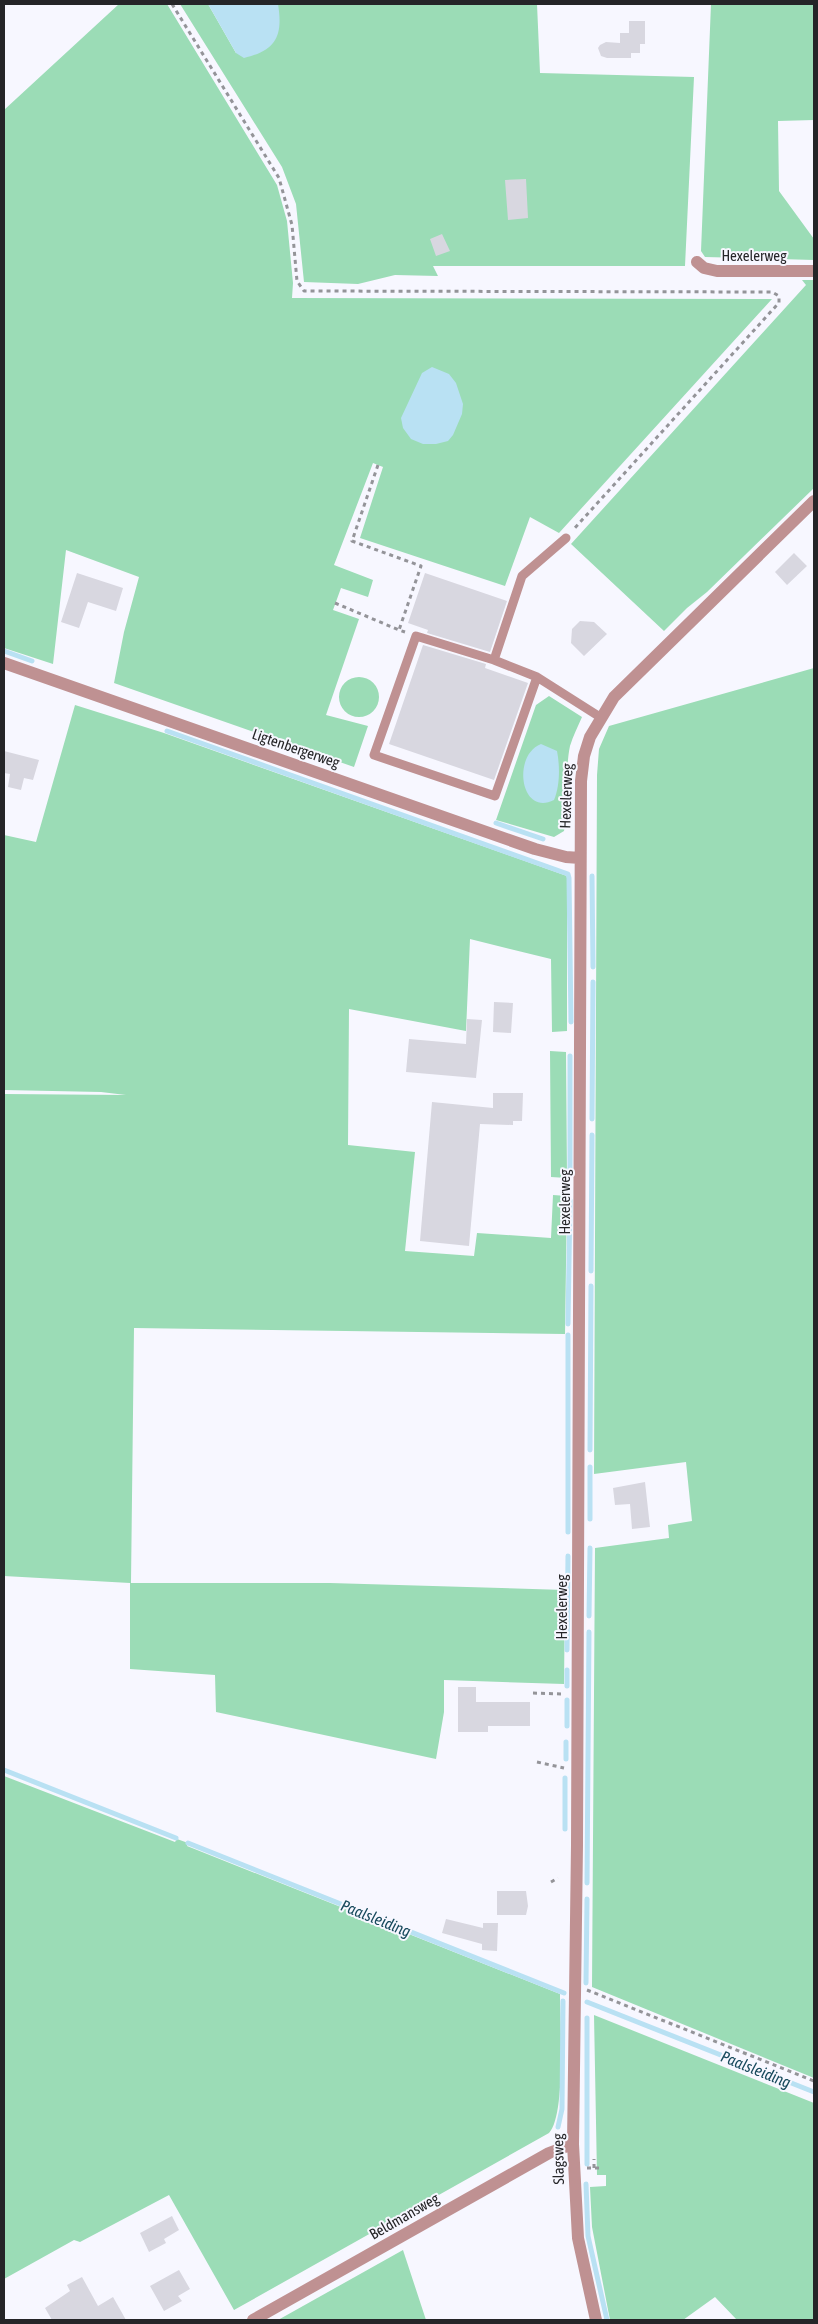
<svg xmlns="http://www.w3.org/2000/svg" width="818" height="2324" font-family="'Asap Condensed',sans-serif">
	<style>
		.green { fill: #9bdcb6 }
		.water { fill: #b9e1f3 }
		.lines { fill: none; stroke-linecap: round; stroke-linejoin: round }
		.stream { stroke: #b9e1f3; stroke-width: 5 }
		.building { fill: #d8d7e0 }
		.path { stroke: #949499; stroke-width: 3; stroke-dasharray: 4 4; stroke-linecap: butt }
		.service { stroke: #bf9192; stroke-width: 9 }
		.minor { stroke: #bf9192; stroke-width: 12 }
		.labels { text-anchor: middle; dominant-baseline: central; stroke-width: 4; stroke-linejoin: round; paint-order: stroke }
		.street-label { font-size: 15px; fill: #252528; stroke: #f7f7ff }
		.water-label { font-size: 16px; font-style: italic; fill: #184a5d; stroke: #f7f7ff }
	</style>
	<rect width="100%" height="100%" fill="#f7f7ff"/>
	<!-- green -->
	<path class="green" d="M119,4H167L277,185L287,221L293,283L292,298L772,299L559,533L530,517L505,586L360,538L383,467L373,463L334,565L373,580L368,597L341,588L333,610L359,619L326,715L368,726L354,767L114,683L124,632L139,577L66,550L53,664L4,648V110Z
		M180,4H208L236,53L278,4H537L540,73L694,77L685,266H433L438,276L395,275L358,284L304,282L296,204L282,167Z
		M711,4H814V120L778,121L779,191L814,239V260L705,257L701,251Z
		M802,280H814V488L707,592L687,608L664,631L571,544L806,285Z
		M814,668V2078L592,1987L595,1548L669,1538L668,1525L692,1521L686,1462L594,1474L597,775L599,749L609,726Z
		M339 697a20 20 0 1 1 40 0a20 20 0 1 1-40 0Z
		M549,696L582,717C578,726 573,736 570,746C564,774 571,804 564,831L554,837L496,820L536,705Z
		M75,705L164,733L567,876V1031L552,1032L551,959L470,939L466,1031L349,1009L348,1145L415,1152L405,1251L474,1256L477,1233L551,1238L553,1195L567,1196L565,1334L134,1328L131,1583H330L565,1590L564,1684L444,1680V1712L436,1759L216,1712L215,1675L130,1669V1583L4,1576V1094L126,1095L101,1092L4,1090V835L36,842Z
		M550,1051L566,1052L567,1178L551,1177Z
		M4,1776L175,1842L177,1839L188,1843L187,1846L560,1994C560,2023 566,2115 549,2133L234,2310L169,2195L80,2242L74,2240L4,2279Z
		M594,2015L814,2103V2320H737L715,2297L683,2320H610L592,2227L590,2187L606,2186V2175H597Z
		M403,2250L426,2320H278Z"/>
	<!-- water -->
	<path class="water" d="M208,4H278C283,35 277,50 244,58L236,53Z
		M432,367L449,374L456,383L463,404L462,414L453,435L448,441L436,444H423L411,439L403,428L401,418L422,373Z
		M541,744L557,751C560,766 560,786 554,800C520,817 512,755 541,744Z"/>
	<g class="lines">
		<!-- stream -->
		<path class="stream" d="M4,651L32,661
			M167,731L568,874L569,878L571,1022
			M496,823L543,839
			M592,876L593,967
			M592,1119L593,982
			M570,1175V1056
			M591,1271L592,1135
			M568,1324L570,1200
			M568,1335V1532
			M590,1450L591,1286
			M590,1519V1467
			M589,1616L590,1548
			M567,1650L568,1556
			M567,1686V1670
			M567,1726V1700
			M566,1759V1742
			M4,1770L176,1838
			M565,1778V1829
			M188,1843L564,1993
			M587,1883L589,1632
			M586,1983L587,1899
			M587,2002L814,2092
			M587,2018V2164
			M558,2127L562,2109L563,2001
			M586,2184L588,2236L607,2320"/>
	</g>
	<!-- building -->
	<path class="building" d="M629,21H645V44H640V53H631V58H607L601,56L598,48L600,45L606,42L620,43V33H629Z
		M526,179L528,218L508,220L505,180Z
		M442,234L450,251L436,256L430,239Z
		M794,553L807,566L787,585L775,572Z
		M77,573L123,588L116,611L88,602L79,628L61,622Z
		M425,573L507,601L490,652L427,633L428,630L408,623Z
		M580,621L594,622L607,634L584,656L571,643L572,629Z
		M423,645L486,664L485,668L528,683L494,780L389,744Z
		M4,751L39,760L33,780L24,778L21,790L8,787L10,774L4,773Z
		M494,1002L513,1003L511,1033L493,1032Z
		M467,1019L482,1020L476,1078L406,1072L409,1039L466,1044Z
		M493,1093H523L522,1121H513V1125L480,1124L469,1246L420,1241L432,1102L493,1108Z
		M645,1482L650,1527L632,1529L630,1504L615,1505L613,1488Z
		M458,1687H476V1702H530V1726H488V1732H458Z
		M497,1891H526L528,1906L526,1915H497Z
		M446,1919L483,1928V1923H498L497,1951L482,1950V1944L442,1933Z
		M172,2216L179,2230L164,2239L166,2243L149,2252L140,2233Z
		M179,2270L190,2289L178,2296L182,2301L164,2311L150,2286Z
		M82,2277L98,2306L113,2297L126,2320H52L45,2308L70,2291L67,2285Z"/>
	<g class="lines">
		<!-- path -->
		<path class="path" d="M172,4L279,178L292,225L297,281L304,291L772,292L779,296V303L776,306L573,530
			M378,465L352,541L421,566L399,630L405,632
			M335,603L399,630
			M533,1693L564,1694
			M537,1762L564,1768
			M551,1882L558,1878
			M587,1990L814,2081
			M587,2168H599
			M594,2168V2159"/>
		<!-- service -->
		<path class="service" d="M566,538L522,576L494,660L537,677L600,717
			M494,660L416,636L374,755L495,796L537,677"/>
		<!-- minor -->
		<path class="minor" d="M697,262L704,268L717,271H814
			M4,663L535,849L566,857L580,858
			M253,2320L549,2153L573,2144
			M596,2320L578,2238L573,2144L577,1845L581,781L584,756L590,737L614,697L814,501"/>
	</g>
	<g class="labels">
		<!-- street labels -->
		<g class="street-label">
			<text x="754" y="255">Hexelerweg</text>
			<text transform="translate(296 748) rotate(19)">Ligtenbergerweg</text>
			<text transform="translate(566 796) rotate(-88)">Hexelerweg</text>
			<text transform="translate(564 1202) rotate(-90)">Hexelerweg</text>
			<text transform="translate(561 1607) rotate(-90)">Hexelerweg</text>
			<text transform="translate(558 2159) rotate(-91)">Slagsweg</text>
			<text transform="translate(404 2216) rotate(-30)">Beldmansweg</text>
		</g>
		<!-- water labels -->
		<g class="water-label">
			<text transform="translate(376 1918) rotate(22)">Paalsleiding</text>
			<text transform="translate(756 2069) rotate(22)">Paalsleiding</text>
		</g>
	</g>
	<!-- border -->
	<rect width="818" height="2324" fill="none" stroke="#252528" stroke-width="10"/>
</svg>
